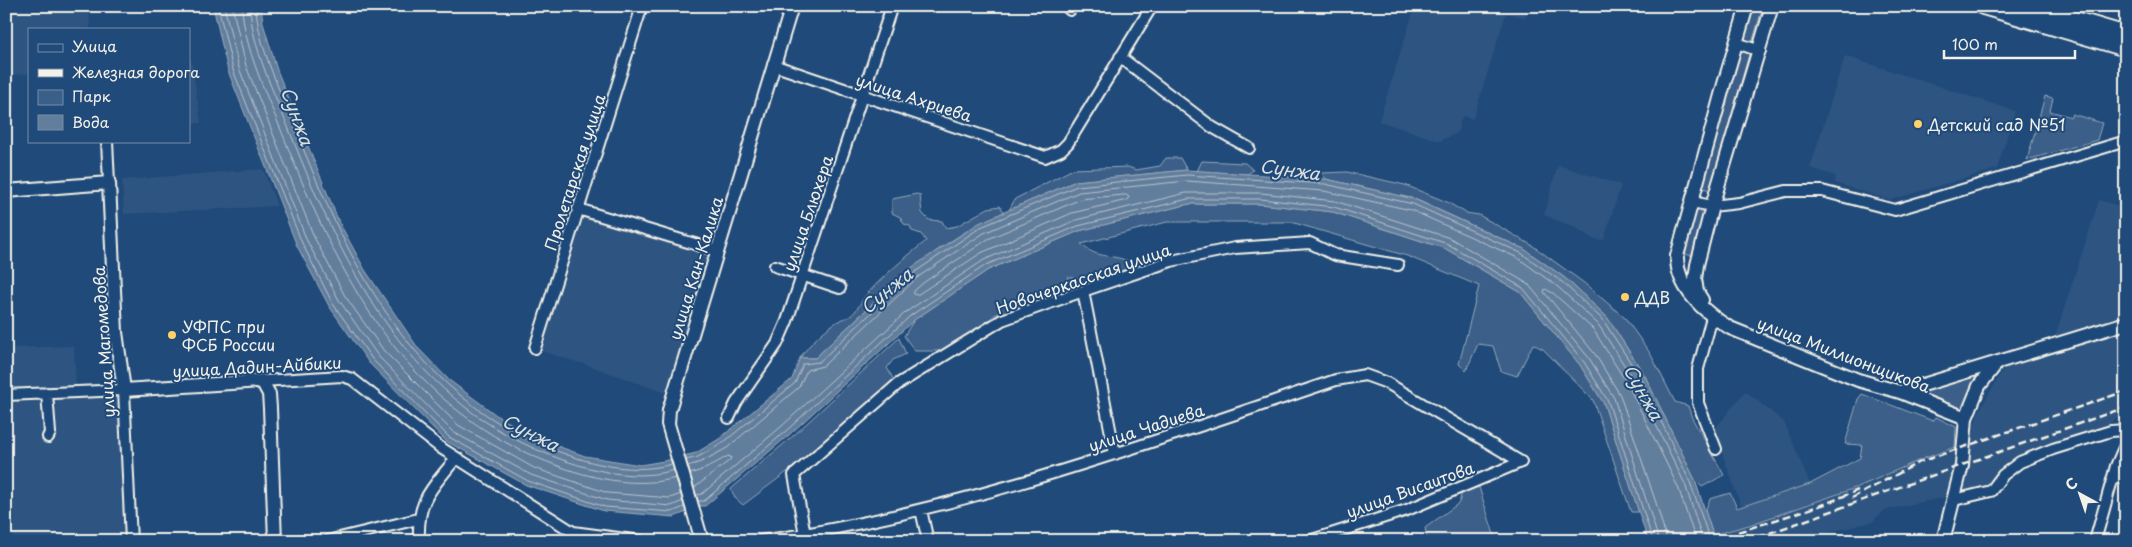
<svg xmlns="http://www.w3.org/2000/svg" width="2132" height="547" font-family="'Playpen Sans',sans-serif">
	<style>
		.built { fill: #2d5581 }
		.green { fill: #3a5f88; stroke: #97a8b8 }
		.water { fill: #627e9d; stroke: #9cacbb }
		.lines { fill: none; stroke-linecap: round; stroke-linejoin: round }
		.shore { stroke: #bac3ca; stroke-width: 1 }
		.minor-casing { stroke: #f4f1e8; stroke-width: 14 }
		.tertiary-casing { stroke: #f4f1e8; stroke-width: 16 }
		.primary-casing { stroke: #f4f1e8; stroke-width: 20 }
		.minor { stroke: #1f4a7a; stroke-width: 10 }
		.tertiary { stroke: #1f4a7a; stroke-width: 12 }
		.primary { stroke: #1f4a7a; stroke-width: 16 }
		.rail { stroke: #f4f1e8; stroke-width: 2.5; stroke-dasharray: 8 4; stroke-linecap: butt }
		.poi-dot { fill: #ffd166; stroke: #1f4a7a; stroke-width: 2 }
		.labels { text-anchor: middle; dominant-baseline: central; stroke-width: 4; stroke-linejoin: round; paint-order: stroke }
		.street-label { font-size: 16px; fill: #f4f1e8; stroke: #1f4a7a }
		.poi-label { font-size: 16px; fill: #f4f1e8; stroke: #1f4a7a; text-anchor: start }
		.water-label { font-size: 18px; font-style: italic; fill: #dee0dd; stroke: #1f4a7a }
	</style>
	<rect width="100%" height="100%" fill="#1f4a7a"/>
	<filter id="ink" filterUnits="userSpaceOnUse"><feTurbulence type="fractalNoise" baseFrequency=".02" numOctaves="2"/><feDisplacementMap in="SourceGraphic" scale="10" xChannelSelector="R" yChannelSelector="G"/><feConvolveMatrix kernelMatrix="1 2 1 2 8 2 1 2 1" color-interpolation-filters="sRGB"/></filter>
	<g filter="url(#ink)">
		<!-- built -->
		<path class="built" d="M6,6H89L90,29H29V74L6,75Z
			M1415,6H1529L1525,18L1506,13L1473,119L1462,116L1457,133L1440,141L1379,121Z
			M1845,56L2015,111L1997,169L1890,200L1835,183L1836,176L1810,168Z
			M191,59L201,123L189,124V60Z
			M1558,165L1621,185L1604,240L1593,239L1578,229L1544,215Z
			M263,169L277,206L124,214L122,180Z
			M2099,200L2126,208V313L2084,330L2055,337Z
			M585,214L711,254L666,393L590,366L541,351Z
			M2126,330V415L2113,420L2108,427L2017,459L1988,488L1885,510L1872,522L1830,532L1804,541H1715L1713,535L1749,525L1970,442L1978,413L2001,373L2010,364Z
			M74,346L76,388L122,387L126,541H6V392L11,391V348Z
			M1745,391L1784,422L1810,484L1741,506L1714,430Z"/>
		<!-- green -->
		<path class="green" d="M1753,6H1763L1752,43L1743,41Z
			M1741,51L1749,54L1711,190L1702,188Z
			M2045,96L2053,98L2050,111L2071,117L2072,114L2102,123L2097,140L2027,160Z
			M1166,158H1180L1187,170L1076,181L1009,210L1015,199L1073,169L1128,167L1136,170L1160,166Z
			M1202,161L1245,163L1253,170L1248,174L1197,171Z
			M1347,172L1405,185L1447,202L1466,213L1479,215L1533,246L1584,283L1625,318L1650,353L1675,402L1688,406L1692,418L1724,475L1702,487L1695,480L1645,376L1607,317L1565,278L1524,249L1415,199L1326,179L1322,173Z
			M917,194L920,195L922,213L929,220L942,221L946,228L957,226L988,208L1000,206L1004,212C930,244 873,304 815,358H800C809,344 826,327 842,319C845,318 847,318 849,317C858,311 861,300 868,293C885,274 906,257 926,241L921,234L912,231L910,226L904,224L900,217L892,213V199Z
			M1189,204H1261L1333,212L1446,249L1520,292L1580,365L1604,404L1639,512H1631L1593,400L1543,349L1533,344L1517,376L1501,371L1493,346L1478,344L1466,371L1459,364L1479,286L1407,256L1291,222H1167L1081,244C1098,261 1115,252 1136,265L1099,280L1068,277L1062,294L1019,309L996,314L976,330L943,351H915L904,336L914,320L988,270L1079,231Z
			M1696,211L1705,213L1693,256L1684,254Z
			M899,338L906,354L893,360L887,368L895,382L799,463L743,505L735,498L731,489L793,436Z
			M1996,364L1966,418L1900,392Z
			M1862,394L1933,421L1936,417L1956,427L1955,447L1920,460L1858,487L1749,525L1713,535L1705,511L1710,499L1730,493L1737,508L1810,484L1860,458L1862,445L1845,444L1858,399Z
			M1479,487L1496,541H1432L1427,538L1425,528L1459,503L1462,492Z"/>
		<!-- water -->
		<path class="water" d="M213,6H261L263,23L277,70L339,222L365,270L418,348L449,380L499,417L546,442L585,456L640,465L664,461L696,453L719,439L792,379L800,358H815L911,268L979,223L1076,181L1187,170L1326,179L1414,199L1524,249L1565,278L1607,317L1645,376L1695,480L1715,541H1648L1604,404L1580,365L1520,292L1446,249L1333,212L1260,204H1189L1079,231L988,270L914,320L789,435L705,506H701L674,517L604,511L526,485L446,441L369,363L329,306L297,246L228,71Z"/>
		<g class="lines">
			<!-- shore -->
			<path class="shore" d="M218,6L233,70L302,243L333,304L373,360L449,437L528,481L605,507L672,512L684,507
				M224,6L239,68L307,241L339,300L378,356L453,432L531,475L607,500L671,506L683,501
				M232,6L246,66L314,237L345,296L384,351L458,425L534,468L608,493L670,498L681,494
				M242,6C243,46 268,98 283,135C339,278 406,413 561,467C598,480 638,488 676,478
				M250,6C251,46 275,95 290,132C345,272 411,407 563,460C598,472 637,481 674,470
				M256,6C257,44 281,93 295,128C350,267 414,402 565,454C599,466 637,474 672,464
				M1126,195L1129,197L1127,200L1072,213L981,253L917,295L914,294V291L923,283L988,239L1081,199Z
				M686,460L698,457L723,443L795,383L803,364L819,362L915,272L981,227L1077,186L1187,175L1325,184L1413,204L1521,253L1562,282L1603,320L1641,379L1690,482L1710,541
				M688,466L701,462L727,448L799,387L807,370L823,366L918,277L984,233L1079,192L1187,181L1324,191L1411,210L1518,258L1558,287L1598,324L1635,382L1685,484L1703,541
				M690,474L705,469L728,456L731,457L730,460L694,488
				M697,495L702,494L782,426L906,312L984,260L1076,220L1186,193H1261L1335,201L1450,238L1528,284L1589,358L1614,398L1659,541
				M698,501H704L786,431L910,316L986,265L1078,226L1188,199H1261L1334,207L1448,244L1523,288L1584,362L1608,401L1653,541
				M1667,541L1657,506L1620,395L1595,354L1544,292L1545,289L1553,293L1593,329L1628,385L1678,487L1696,541"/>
			<!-- minor casing -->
			<g class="minor-casing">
				<path id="minor" d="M1066,6L1070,10
					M1737,43L1760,51
					M1120,57L1212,127L1249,148
					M773,65L1045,157L1061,150L1068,143L1152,6
					M107,141L109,183
					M1692,202L1712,206L1739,203L1786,191H1822L1895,210L2126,141
					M578,209L718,251
					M775,266L840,288
					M1083,291L1115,454
					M1712,317L1698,369V403L1716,449
					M535,348L642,6
					M262,381L342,376L352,379L441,448L573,532L641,541
					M47,393L50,433L48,437
					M6,395L124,390L131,541
					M729,418L736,403L777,344L787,321L892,6
					M2114,476L2126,479
					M1954,500L1991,491L2003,475L2020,462L2053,449L2111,431L2126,430
					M921,510L928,541
					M806,540L794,475L898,384L1002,320L1083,291L1171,261L1235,248L1310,243L1335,255L1398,265
					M327,541L418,519
					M419,541C417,498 432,489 456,458
					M760,541C957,513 1149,443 1336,380L1365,375L1387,383L1521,462
					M1309,541L1407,510L1521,462
					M2095,541L2116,466L2126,443"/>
			</g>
			<!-- tertiary casing -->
			<g class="tertiary-casing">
				<path id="tertiary" d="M1747,6L1724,84L1677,256C1676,288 1705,313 1730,328L1858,380L1900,392L1966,418
					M6,191L109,183L116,332L124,390L262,381L269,394L270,408L275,541
					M1702,300L1697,292L1695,279L1697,265L1712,206L1772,6
					M1900,392L2126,323
					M702,541L668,424L669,410L792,6
					M1943,541L1962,465L1966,418L1979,386L1996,364"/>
			</g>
			<!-- primary casing -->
			<g class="primary-casing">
				<path id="primary" d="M1983,6L2126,48
					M2028,6L2126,35"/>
			</g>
			<!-- minor -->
			<use href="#minor" class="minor"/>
			<!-- tertiary -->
			<use href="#tertiary" class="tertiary"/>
			<!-- primary -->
			<use href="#primary" class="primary"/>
			<!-- rail -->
			<path class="rail" d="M1852,498L1920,462L2126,391
				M1738,532L1825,504L1858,490
				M1747,541L2126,407"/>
		</g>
	</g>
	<!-- markers -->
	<g class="poi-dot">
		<circle cx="1918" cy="124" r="5"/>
		<circle cx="1625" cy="297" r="5"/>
		<circle cx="172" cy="335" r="5"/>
	</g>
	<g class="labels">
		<!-- street labels -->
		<g class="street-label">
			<text transform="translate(914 97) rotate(18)">улица Ахриева</text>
			<text transform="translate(574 172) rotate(-72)">Пролетарская улица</text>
			<text transform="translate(807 213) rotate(-71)">улица Блюхера</text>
			<text transform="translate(695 268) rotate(-73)">улица Кан-Калика</text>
			<text transform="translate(1083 278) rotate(-19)">Новочеркасская улица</text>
			<text transform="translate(103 342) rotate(-94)">улица Магомедова</text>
			<text transform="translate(1844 354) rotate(21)">улица Миллионщикова</text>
			<text transform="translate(257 366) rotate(-3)">улица Дадин-Айбики</text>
			<text transform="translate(1146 427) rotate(-18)">улица Чадиева</text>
			<text transform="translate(1410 489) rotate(-20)">улица Висаитова</text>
		</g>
		<!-- poi labels -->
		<g class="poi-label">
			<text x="1928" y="124">Детский сад №51</text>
			<text x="1635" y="297">ДДВ</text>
			<text x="182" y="326">УФПС при<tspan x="182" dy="18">ФСБ России</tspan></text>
		</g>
		<!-- water labels -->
		<g class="water-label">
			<text transform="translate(298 116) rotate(70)">Сунжа</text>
			<text transform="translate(1290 169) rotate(8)">Сунжа</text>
			<text transform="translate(886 290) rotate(-39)">Сунжа</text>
			<text transform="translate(1644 392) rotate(61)">Сунжа</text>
			<text transform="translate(531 432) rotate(27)">Сунжа</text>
		</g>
	</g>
	<!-- margin -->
	<rect width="2132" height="547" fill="none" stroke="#1f4a7a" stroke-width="25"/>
	<rect x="12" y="12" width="2107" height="522" fill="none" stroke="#f4f1e8" stroke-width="2" filter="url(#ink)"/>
	<!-- legend -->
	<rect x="28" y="28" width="162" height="115" fill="#1f4a7a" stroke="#748da6"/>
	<rect x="38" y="44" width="25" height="8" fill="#1f4a7a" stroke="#748da6"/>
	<text x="72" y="52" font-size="15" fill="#f4f1e8">Улица</text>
	<rect x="38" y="69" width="25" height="8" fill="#f4f1e8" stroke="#748da6"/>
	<text x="72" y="78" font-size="15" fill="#f4f1e8">Железная дорога</text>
	<rect x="38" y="90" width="25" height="15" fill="#3a5f88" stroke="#748da6"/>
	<text x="72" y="102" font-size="15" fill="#f4f1e8">Парк</text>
	<rect x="38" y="115" width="25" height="15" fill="#627e9d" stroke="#748da6"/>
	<text x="72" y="128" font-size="15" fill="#f4f1e8">Вода</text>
	<!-- north arrow -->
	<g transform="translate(2080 494) rotate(320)" stroke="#1f4a7a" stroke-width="4" paint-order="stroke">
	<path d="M0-4L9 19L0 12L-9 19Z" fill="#f4f1e8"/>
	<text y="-8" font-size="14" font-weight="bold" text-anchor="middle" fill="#f4f1e8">С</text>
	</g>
	<!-- scale -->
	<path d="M1944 50v8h131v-8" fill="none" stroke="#f4f1e8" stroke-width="2.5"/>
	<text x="1952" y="50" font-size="15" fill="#f4f1e8" stroke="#1f4a7a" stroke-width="4" paint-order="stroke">100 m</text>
</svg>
